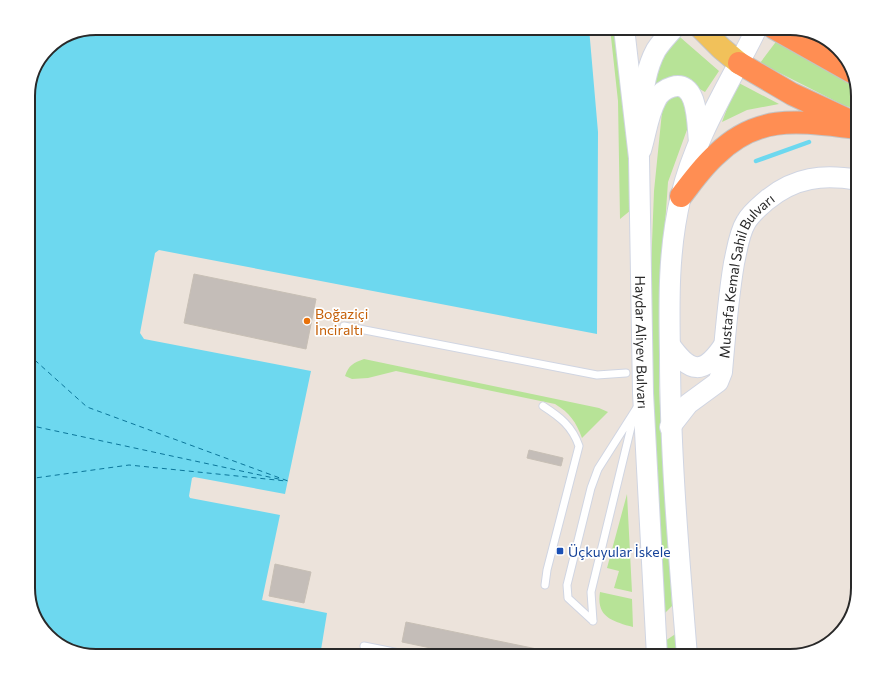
<svg xmlns="http://www.w3.org/2000/svg" width="886" height="684" font-family="Commissioner,sans-serif">
	<style>
		.green { fill: #b7e397 }
		.water { fill: #6dd8ef }
		.lines { fill: none; stroke-linecap: round; stroke-linejoin: round }
		.stream { stroke: #6dd8ef; stroke-width: 4.5 }
		.ferry { stroke: #0c769a; stroke-width: 1; stroke-dasharray: 5 4; stroke-linecap: butt }
		.building { fill: #c4bdb8; stroke: #c7bfb5 }
		.service-casing { stroke: #d0d5e2; stroke-width: 9 }
		.secondary-casing { stroke: #d0d5e2; stroke-width: 22 }
		.primary-casing { stroke: #c3c3c3; stroke-width: 24 }
		.motorway-casing { stroke: #c3c3c3; stroke-width: 24 }
		.service { stroke: #fff; stroke-width: 7 }
		.secondary { stroke: #fff; stroke-width: 20 }
		.primary { stroke: #f1c15a; stroke-width: 22 }
		.motorway { stroke: #ff8e53; stroke-width: 22 }
		.food-dot { fill: #e8710a; stroke: #fff; stroke-width: 1.5 }
		.transit-dot { fill: #1a4fb4; stroke: #fff; stroke-width: 1.5 }
		.labels { text-anchor: middle; dominant-baseline: central; stroke-width: 3.5; stroke-linejoin: round; paint-order: stroke }
		.street-label { font-size: 14px; fill: #292929; stroke: #fff }
		.food-label { font-size: 14px; fill: #c56008; stroke: #fff; text-anchor: start }
		.transit-label { font-size: 14px; fill: #164399; stroke: #fff; text-anchor: start }
		.rim { fill: none; stroke: #292929; stroke-width: 2 }
	</style>
	<rect width="100%" height="100%" fill="#ece3db"/>
	<!-- green -->
	<path class="green" d="M610,28H616L625,98L631,210L620,219L618,101Z
		M673,31L719,71L705,92L678,77L654,86L663,41Z
		M778,39L856,88L858,109L845,106L760,63Z
		M737,82L779,104L747,110L722,122Z
		M675,93L696,105L668,182L661,282L659,389L672,606L664,614L649,321L654,191L663,102Z
		M364,359L599,408L608,412L582,438C576,422 570,413 555,404L396,371L368,378L352,379L345,376C349,365 353,363 364,359Z
		M627,494L632,592L614,588L619,571L607,568Z
		M600,592L632,599L633,627C612,621 596,617 600,592Z
		M677,633L678,656H666L665,641Z"/>
	<!-- water -->
	<path class="water" d="M96,28H589L598,132L597,334L159,250L155,253L140,333L144,339L311,371L285,494L194,477L192,478L189,496L190,498L280,515L262,600L327,613L320,656H96L55,642L35,618L28,592V92L35,66L51,45Z"/>
	<g class="lines">
		<!-- stream -->
		<path class="stream" d="M756,161L809,142"/>
		<!-- ferry -->
		<path class="ferry" d="M28,354L87,407L288,481
			M28,425L283,480
			M28,479L129,465L286,481"/>
	</g>
	<!-- building -->
	<path class="building" d="M194,274L316,299L306,349L184,323Z
		M529,450L563,458L561,466L527,458Z
		M275,564L311,572L304,603L269,596Z
		M406,622L566,655V656H469L402,642Z"/>
	<g class="lines">
		<!-- service casing -->
		<g class="service-casing">
			<path id="service" d="M344,326L597,375L626,373
				M543,406C560,417 572,426 579,446L547,570L545,585
				M593,621L568,598L567,585L591,488L598,469L638,406
				M593,621L591,592L633,419
				M364,646L414,656"/>
		</g>
		<!-- secondary casing -->
		<g class="secondary-casing">
			<g id="secondary">
				<path id="s1" d="M624,28L639,158L643,393L657,656"/>
				<path d="M641,118C642,96 645,70 656,50C661,42 668,35 674,28"/>
				<path d="M641,150C646,134 648,115 656,100C659,94 665,89 672,87C699,79 697,126 699,142"/>
				<path d="M670,345C690,373 703,376 724,345"/>
				<path id="s2" d="M670,427L688,404L718,382L722,372C725,336 728,299 734,263C737,250 739,233 746,222C751,213 759,207 767,200C795,177 823,174 858,180"/>
				<path d="M687,656C679,556 670,455 670,355C669,301 668,249 681,196C695,136 730,83 757,28"/>
			</g>
		</g>
		<!-- primary casing -->
		<g class="primary-casing">
			<path id="primary" d="M701,28L721,48L739,63"/>
		</g>
		<!-- motorway casing -->
		<g class="motorway-casing">
			<path id="motorway" d="M774,28L852,72
				M739,63L792,94L848,120
				M681,196C692,182 703,166 717,154C760,112 803,122 858,128"/>
		</g>
		<!-- service -->
		<use href="#service" class="service"/>
		<!-- secondary -->
		<use href="#secondary" class="secondary"/>
		<!-- primary -->
		<use href="#primary" class="primary"/>
		<!-- motorway -->
		<use href="#motorway" class="motorway"/>
	</g>
	<!-- markers -->
	<circle class="food-dot" cx="307" cy="321" r="4"/>
	<rect class="transit-dot" x="556" y="547" width="8" height="8" rx="2"/>
	<g class="labels">
		<!-- street labels -->
		<g class="street-label">
			<text stroke="none"><textPath href="#s2" startOffset="179">Mustafa Kemal Sahil Bulvarı</textPath></text>
			<text stroke="none"><textPath href="#s1" startOffset="315">Haydar Aliyev Bulvarı</textPath></text>
		</g>
		<!-- food labels -->
		<g class="food-label">
			<text x="315" y="313">Boğaziçi<tspan x="315" dy="16">İnciraltı</tspan></text>
		</g>
		<!-- transit labels -->
		<g class="transit-label">
			<text x="568" y="551">Üçkuyular İskele</text>
		</g>
	</g>
	<!-- crop -->
	<path d="M0 0H886V684H0ZM96 35H790A61 61 0 0 1 851 96V588A61 61 0 0 1 790 649H96A61 61 0 0 1 35 588V96A61 61 0 0 1 96 35Z" fill="#fff" fill-rule="evenodd"/>
	<path class="rim" d="M96 35H790A61 61 0 0 1 851 96V588A61 61 0 0 1 790 649H96A61 61 0 0 1 35 588V96A61 61 0 0 1 96 35Z"/>
</svg>
